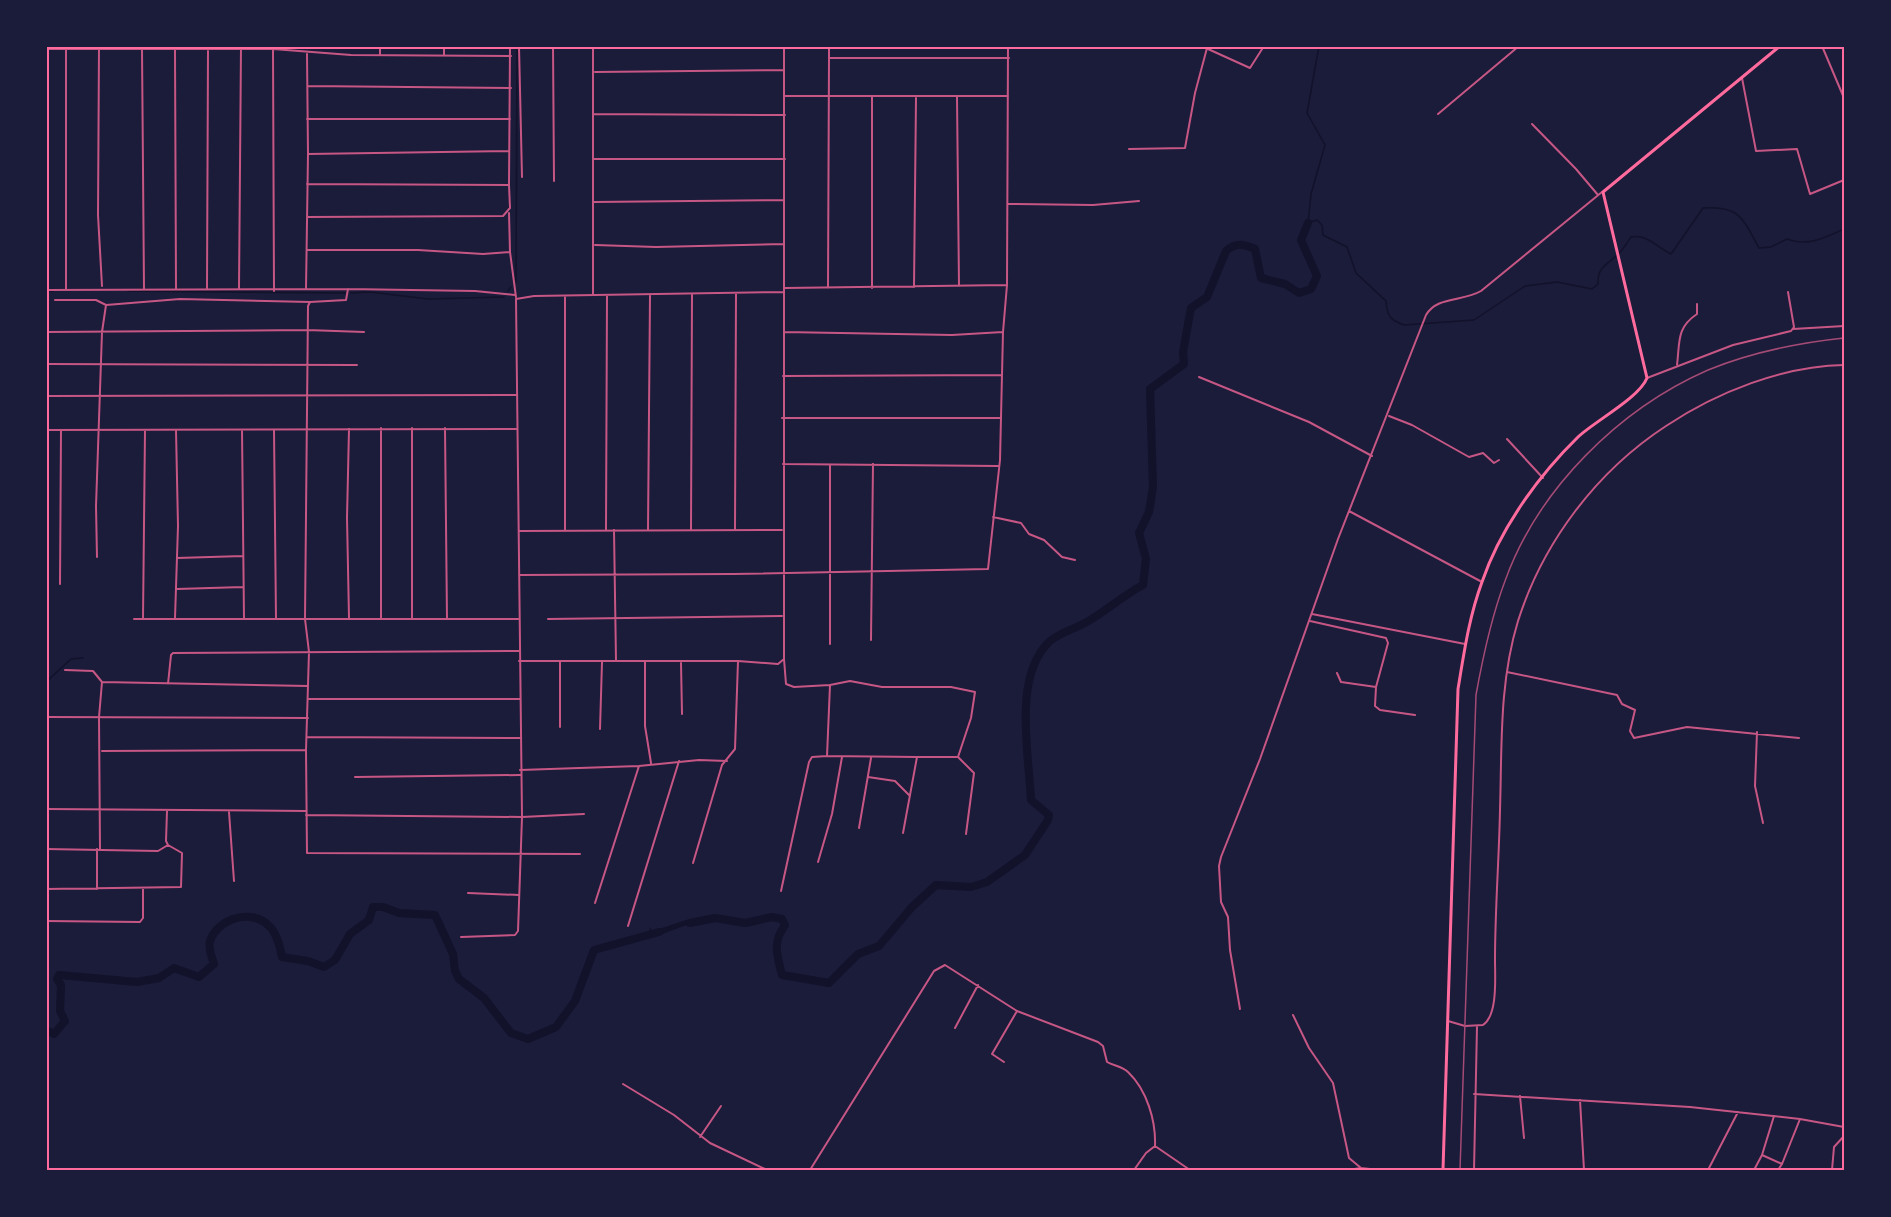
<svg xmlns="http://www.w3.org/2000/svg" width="1891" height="1217" font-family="Overpass,sans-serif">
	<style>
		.water { fill: #12122b }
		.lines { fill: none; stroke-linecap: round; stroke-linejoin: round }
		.stream { stroke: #12122b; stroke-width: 1.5 }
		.river { stroke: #12122b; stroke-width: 8 }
		.minor { stroke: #c65784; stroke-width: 2 }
		.secondary { stroke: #ff6b9d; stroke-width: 3 }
		.rail { stroke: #a44b75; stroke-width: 1.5 }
		.neatline { fill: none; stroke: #ff6b9d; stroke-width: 2 }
	</style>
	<rect width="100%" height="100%" fill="#1b1b3a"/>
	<!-- water -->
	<path class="water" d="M715,918L697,921L652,938L649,927L653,931L686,920Z"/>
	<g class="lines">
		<!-- stream -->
		<path class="stream" d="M1308,223L1317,220L1322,225L1323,235L1347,247L1356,273L1386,301C1387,316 1390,320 1404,325L1474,320L1525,286L1557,282L1592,289L1598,284C1597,266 1609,264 1619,253C1624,249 1627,242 1631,237C1647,234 1657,247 1671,254L1703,208C1740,205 1743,219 1759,248L1771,247L1787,239C1807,247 1825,238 1844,229
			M1308,223L1311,194L1325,145L1307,113L1319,46
			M516,282L517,46
			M46,291H54
			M128,291L345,293
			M508,291L511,287
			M351,293L370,292L428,299L504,297
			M46,682L71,659L83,658"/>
		<!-- river -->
		<path class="river" d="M690,923L715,918L745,923L772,917L782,919L785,925C772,943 777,955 782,975L829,983L858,954L879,946L912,907L936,885L971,887L987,882L1025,855L1048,820L1049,815L1031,800C1029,755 1013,678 1048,643C1058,633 1072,630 1085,623C1105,612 1122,596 1143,585L1146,559L1139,533L1149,512L1153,487L1150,389L1184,364L1183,352L1191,308L1207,297L1226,251C1236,242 1244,244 1255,249L1261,278L1285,284L1299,293L1311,289L1317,276L1301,240L1308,223
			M46,1030L54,1034L65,1021L60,1011L61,985L57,979L59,975L137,982L159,978L174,968L199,977L214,964C212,958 208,948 210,941C218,918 252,908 269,926C277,933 280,947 282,957L308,961L324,967L335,960L350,934L369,920L373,907H383L399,913L435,915L453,954L455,971L459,979L484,998L511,1033L528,1039L556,1027L575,1001L594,950L659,932"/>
		<!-- minor -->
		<path class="minor" d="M99,46L98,215L102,286
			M380,46V54
			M519,46L522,177
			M553,46L554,181
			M829,46V58H1009
			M1822,46L1844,98
			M46,49H273L351,55L511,56
			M142,49L144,289
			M175,49L176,289
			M1208,49L1250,68L1264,46
			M273,50L274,291
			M307,54L308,154
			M444,54V46
			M595,72L784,70
			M1742,78L1756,151L1797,149L1810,194L1844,180
			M308,86L511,88
			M784,96H1008
			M957,97L959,286
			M593,114L785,115
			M1438,114L1519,46
			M307,119H510
			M1532,124L1576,169L1598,195
			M1129,149L1185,148L1195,93L1207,48
			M594,159H785
			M307,184L509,185L510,46
			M594,202L784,200
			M1008,204L1093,205L1139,201
			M509,213L510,252L516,297
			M307,217L503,216L510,208L509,185
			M595,245L656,247L784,244
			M307,250H418L483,254L510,252
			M914,287L916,98
			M207,288L208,51
			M785,288L1007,285
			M828,288L829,58
			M872,288V97
			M66,289V49
			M239,289L241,46
			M306,289L308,154L509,151
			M348,289L346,300L310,302L308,306L305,619L309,652L306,750L307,853L580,854
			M46,290L348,289L475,291L515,295
			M593,295V46
			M565,296V530
			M55,300H96L106,305
			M1793,329L1844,326
			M46,332L307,330L364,332
			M784,332L952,335L1003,332
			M46,364L357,365
			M1677,365C1680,342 1676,328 1697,314V304
			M783,376L1002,375
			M1199,377L1309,422L1372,456
			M1647,378L1733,345L1791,331L1794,327L1788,292
			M46,396L516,395
			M1389,416L1412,425L1469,457L1483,453L1494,463L1499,460
			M782,418H1000
			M381,428V619
			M412,428V619
			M445,428L447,619
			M349,429L347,518L349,618
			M46,430L516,429
			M242,430L244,619
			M274,430L276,619
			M1507,439L1543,478
			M783,464L998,466
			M830,465V644
			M1349,511L1482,582
			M993,517L1021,523L1029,534L1044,540L1062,557L1075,560
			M606,529L607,295
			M614,530L616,661
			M648,530L650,295
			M691,530L692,294
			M735,530L736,293
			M519,531L782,530
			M97,557L96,506L102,332L106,305L180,299L310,302
			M177,558L243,556
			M519,575L733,574L988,569L1000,460L1003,332L1007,285L1008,46
			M60,584L61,430
			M177,589L243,587
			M1312,614L1465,644
			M175,618L178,526L176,430
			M134,619H518
			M143,619L145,430
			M548,619L782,616
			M1310,621L1386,638L1388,643L1376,687L1375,706L1380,710L1415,715
			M871,640L873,464
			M784,659L786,684L794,687L830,685L827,756L917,757L903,833
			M519,661H738L778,664L784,659V46
			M645,662V726L651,763
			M681,663L682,714
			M65,670L93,671L102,682
			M1507,672L1617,695L1622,704L1635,710L1630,731L1634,738L1687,727L1799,738
			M1337,673L1341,682L1376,687
			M168,684L171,655L173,653L519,651
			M830,685L850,681L882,687H951L975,692L971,718L958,757L974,773L966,834
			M308,699H520
			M46,717L308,718
			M560,727V661
			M600,729L602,662
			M1757,732L1755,786L1763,823
			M307,737L520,738
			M102,751L306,750
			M917,757H958
			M520,770L639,766L699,760L727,761
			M355,777L520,775
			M868,777L895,781L910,796
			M46,809L306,811
			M229,812L234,881
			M306,815L522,817L584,814
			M859,828L871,758
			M46,849L158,851L168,845
			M97,849V889
			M100,849L99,717L102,682L308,686
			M818,862L832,814L842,757
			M693,863L722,765L735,749L738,661
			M46,889L181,887L182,853L168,845L166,841L167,811
			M781,891L809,762L812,757L827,756
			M468,893L519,895
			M595,903L639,766
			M46,921L140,922L143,918V889
			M628,926L679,761
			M461,937L515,935L518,931L522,817L516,299L534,296L784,292
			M1240,1009L1230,950L1228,917L1221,902L1219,866L1221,857L1260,759L1338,539L1426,315C1437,296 1462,302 1481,291L1602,192
			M1293,1015L1309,1048L1333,1083L1349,1158L1361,1168
			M1448,1021L1465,1026L1483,1025C1498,1015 1495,977 1495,960C1495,910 1499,860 1500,810C1502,747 1499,683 1518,621C1543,542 1597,471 1666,426C1717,392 1783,366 1844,365
			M955,1028L978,985
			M1004,1062L992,1054L1017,1011
			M623,1084L674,1115L710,1143L767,1170
			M1474,1094L1690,1107L1800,1119L1844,1127
			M1520,1096L1524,1138
			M1580,1100L1584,1170
			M700,1137L721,1106
			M1762,1155L1782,1164L1800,1119
			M810,1170L934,971L945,965L1017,1011L1098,1042L1103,1046L1107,1062C1114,1066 1122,1066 1128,1072C1147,1090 1156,1121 1155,1146
			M1134,1170L1146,1153L1155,1146L1190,1170
			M1348,1170L1361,1168L1379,1170
			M1474,1170L1477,1026
			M1708,1170L1738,1112
			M1754,1170L1762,1155L1774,1116
			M1778,1170L1782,1164
			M1832,1170L1834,1147L1844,1136"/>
		<!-- secondary -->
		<path class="secondary" d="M1443,1170L1458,689C1464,653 1469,617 1482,582C1500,529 1538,476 1578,437C1595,421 1639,398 1647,378L1603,192L1780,46"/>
		<!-- rail -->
		<path class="rail" d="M1460,1170L1476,695C1483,656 1491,618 1505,581C1538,489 1619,409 1708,370C1752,352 1797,343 1844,338"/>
	</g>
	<!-- border -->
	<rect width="1891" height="1217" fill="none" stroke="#1b1b3a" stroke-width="96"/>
	<rect x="48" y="48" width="1795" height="1121" class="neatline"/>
</svg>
